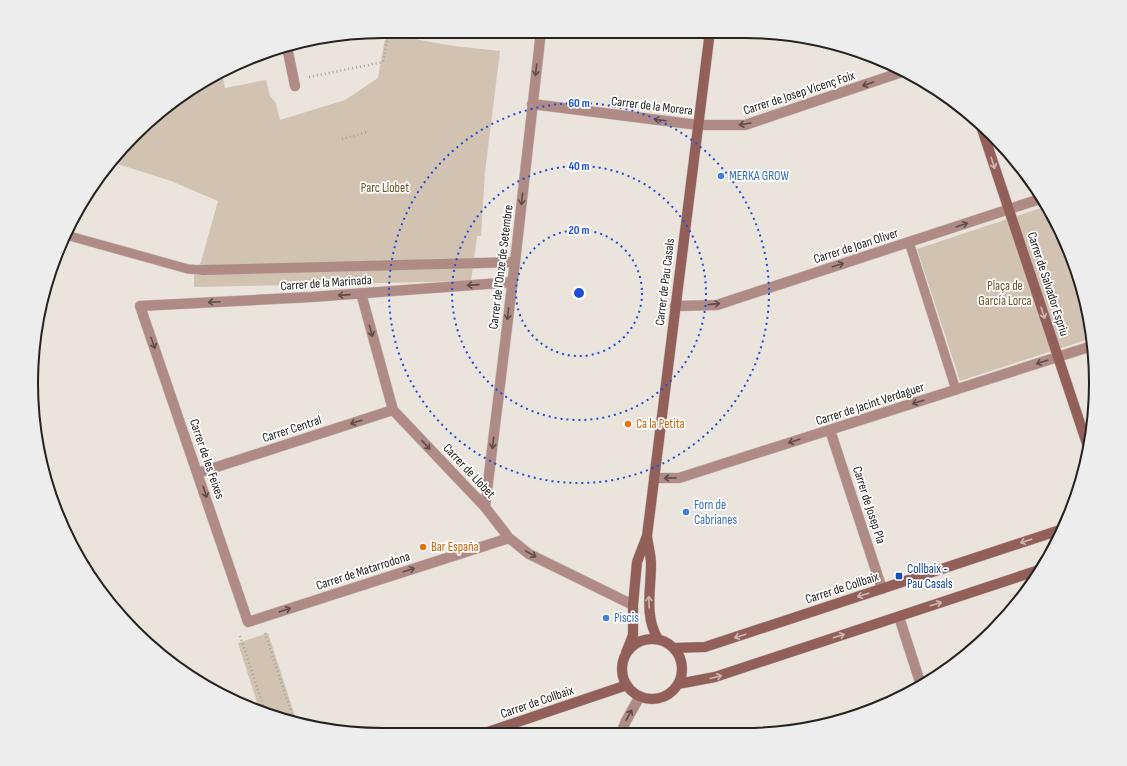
<svg xmlns="http://www.w3.org/2000/svg" width="1127" height="766" font-family="'Sofia Sans Condensed',sans-serif">
	<style>
		.green { fill: #d1c2b1 }
		.lines { fill: none; stroke-linecap: round; stroke-linejoin: round }
		.lane-casing { stroke: #c7c1bb; stroke-width: 10 }
		.street-casing { stroke: #c7c1bb; stroke-width: 11 }
		.secondary-casing { stroke: #c7c1bb; stroke-width: 11 }
		.path { stroke: #a4a09a; stroke-width: 2.5; stroke-dasharray: 1 3; stroke-linecap: butt }
		.lane { stroke: #b08b86; stroke-width: 9 }
		.street { stroke: #b08b86; stroke-width: 10 }
		.secondary { stroke: #935f59; stroke-width: 10 }
		.oneway { stroke: #5d4d49 }
		.oneway2 { stroke: #ceb7b4 }
		.ring { fill: none; stroke: #1d4ed8; stroke-width: 2; stroke-dasharray: 2 4 }
		.shop-dot { fill: #3f7fe0; stroke: #fff; stroke-width: 1.5 }
		.food-dot { fill: #e8710a; stroke: #fff; stroke-width: 1.5 }
		.transit-dot { fill: #1a4fb4; stroke: #fff; stroke-width: 1.5 }
		.labels { text-anchor: middle; dominant-baseline: central; stroke-width: 3.5; stroke-linejoin: round; paint-order: stroke }
		.street-label { font-size: 13px; fill: #252320; stroke: #fff }
		.shop-label { font-size: 13px; fill: #366cbe; stroke: #fff; text-anchor: start }
		.park-label { font-size: 13px; fill: #6e4e24; stroke: #fff }
		.food-label { font-size: 13px; fill: #c56008; stroke: #fff; text-anchor: start }
		.transit-label { font-size: 13px; fill: #164399; stroke: #fff; text-anchor: start }
		.rim { fill: none; stroke: #252320; stroke-width: 2 }
		.centre { fill: #1d4ed8; stroke: #fff; stroke-width: 2 }
		.ring-label { font-size: 12px; text-anchor: middle; font-weight: bold; fill: #1d4ed8; stroke: #fff; stroke-width: 3.5; stroke-linejoin: round; paint-order: stroke }
	</style>
	<rect width="100%" height="100%" fill="#eae4dd"/>
	<!-- green -->
	<path class="green" d="M386,34L454,46L500,51L485,172L481,236H477L471,281L194,287V272L201,262L218,201L171,181L121,165L110,163L187,90L222,73L225,88L266,80L270,96L276,103L280,120L345,100L378,78Z
		M1047,206L1069,248L1089,314L1092,338L960,381L917,249Z
		M268,633L297,722L259,709L238,643Z"/>
	<g class="lines">
		<!-- lane casing -->
		<g class="lane-casing">
			<path id="lane" d="M66,235L188,269L203,270
				M909,242L956,390"/>
		</g>
		<!-- street casing -->
		<g class="street-casing">
			<path id="street" d="M287,47L295,86
				M532,104L698,125H745L905,71
				M203,270L515,262
				M361,293L393,410L485,507L509,538L529,554L633,605
				M675,306L717,305L1043,198
				M830,430L882,589
				M198,473L393,410
				M654,478H679L1092,346
				M485,507L515,262L541,31
				M509,538L248,622L140,306L312,297L512,282
				M899,617L921,685
				M620,735L626,721L640,696"/>
		</g>
		<!-- secondary casing -->
		<g class="secondary-casing">
			<path id="secondary" d="M981,126L1089,450
				M647,536C648,545 651,555 651,564C651,590 644,616 658,639
				M622 669a30 30 0 1 1 60 0a30 30 0 1 1-60 0Z
				M674,648L705,647L1063,529
				M626,653L633,635V605L637,562L647,536L710,31
				M678,684L715,677L1042,569
				M479,735L627,685"/>
		</g>
		<!-- path -->
		<path class="path" d="M309,77L383,62L389,31
			M342,139L367,132
			M265,633L294,721
			M240,636L265,711"/>
		<!-- lane -->
		<use href="#lane" class="lane"/>
		<!-- street -->
		<use href="#street" class="street"/>
		<!-- secondary -->
		<use href="#secondary" class="secondary"/>
	</g>
	<!-- one-way arrows -->
	<defs><path id="oneway-shaft" d="M-6 0H5M1.5-3L5.5 0L1.5 3" fill="none" stroke-width="1.6" stroke-linecap="round" stroke-linejoin="round"/></defs>
	<g class="oneway">
		<use href="#oneway-shaft" transform="translate(536 70) rotate(97)"/>
		<use href="#oneway-shaft" transform="translate(868 84) rotate(161)"/>
		<use href="#oneway-shaft" transform="translate(660 120) rotate(-173)"/>
		<use href="#oneway-shaft" transform="translate(745 124) rotate(171)"/>
		<use href="#oneway-shaft" transform="translate(522 199) rotate(96)"/>
		<use href="#oneway-shaft" transform="translate(962 225) rotate(-18)"/>
		<use href="#oneway-shaft" transform="translate(838 265) rotate(-18)"/>
		<use href="#oneway-shaft" transform="translate(473 285) rotate(176)"/>
		<use href="#oneway-shaft" transform="translate(344 295) rotate(176)"/>
		<use href="#oneway-shaft" transform="translate(214 302) rotate(177)"/>
		<use href="#oneway-shaft" transform="translate(714 304) rotate(-7)"/>
		<use href="#oneway-shaft" transform="translate(508 314) rotate(97)"/>
		<use href="#oneway-shaft" transform="translate(371 331) rotate(75)"/>
		<use href="#oneway-shaft" transform="translate(153 343) rotate(71)"/>
		<use href="#oneway-shaft" transform="translate(1042 362) rotate(162)"/>
		<use href="#oneway-shaft" transform="translate(918 402) rotate(162)"/>
		<use href="#oneway-shaft" transform="translate(356 422) rotate(162)"/>
		<use href="#oneway-shaft" transform="translate(794 441) rotate(162)"/>
		<use href="#oneway-shaft" transform="translate(493 443) rotate(97)"/>
		<use href="#oneway-shaft" transform="translate(426 445) rotate(47)"/>
		<use href="#oneway-shaft" transform="translate(670 478) rotate(179)"/>
		<use href="#oneway-shaft" transform="translate(205 492) rotate(72)"/>
		<use href="#oneway-shaft" transform="translate(531 554) rotate(30)"/>
		<use href="#oneway-shaft" transform="translate(409 570) rotate(-18)"/>
		<use href="#oneway-shaft" transform="translate(285 610) rotate(-18)"/>
		<use href="#oneway-shaft" transform="translate(629 715) rotate(-61)"/>
	</g>
	<g class="oneway2">
		<use href="#oneway-shaft" transform="translate(993 163) rotate(72)"/>
		<use href="#oneway-shaft" transform="translate(1043 313) rotate(72)"/>
		<use href="#oneway-shaft" transform="translate(1026 541) rotate(162)"/>
		<use href="#oneway-shaft" transform="translate(863 595) rotate(162)"/>
		<use href="#oneway-shaft" transform="translate(649 602) rotate(-92)"/>
		<use href="#oneway-shaft" transform="translate(936 604) rotate(-18)"/>
		<use href="#oneway-shaft" transform="translate(740 636) rotate(162)"/>
		<use href="#oneway-shaft" transform="translate(839 636) rotate(-18)"/>
		<use href="#oneway-shaft" transform="translate(716 677) rotate(-15)"/>
	</g>
	<!-- distance rings -->
	<g class="ring">
		<circle cx="579" cy="293" r="63"/>
		<circle cx="579" cy="293" r="127"/>
		<circle cx="579" cy="293" r="190"/>
	</g>
	<!-- markers -->
	<g class="shop-dot">
		<circle cx="721" cy="176" r="4"/>
		<circle cx="686" cy="512" r="4"/>
		<circle cx="606" cy="618" r="4"/>
	</g>
	<g class="food-dot">
		<circle cx="628" cy="424" r="4"/>
		<circle cx="423" cy="547" r="4"/>
	</g>
	<rect class="transit-dot" x="895" y="572" width="8" height="8" rx="2"/>
	<g class="labels">
		<!-- street labels -->
		<g class="street-label">
			<text transform="translate(799 93) rotate(-18)">Carrer de Josep Vicenç Foix</text>
			<text transform="translate(652 106) rotate(7)">Carrer de la Morera</text>
			<text transform="translate(856 246) rotate(-18)">Carrer de Joan Oliver</text>
			<text transform="translate(501 267) rotate(-83)">Carrer de l'Onze de Setembre</text>
			<text transform="translate(665 282) rotate(-83)">Carrer de Pau Casals</text>
			<text transform="translate(326 283) rotate(-4)">Carrer de la Marinada</text>
			<text transform="translate(1048 284) rotate(72)">Carrer de Salvador Espriu</text>
			<text transform="translate(870 404) rotate(-18)">Carrer de Jacint Verdaguer</text>
			<text transform="translate(292 429) rotate(-18)">Carrer Central</text>
			<text transform="translate(207 459) rotate(71)">Carrer de les Feixes</text>
			<text transform="translate(469 471) rotate(47)">Carrer de Llobet</text>
			<text transform="translate(869 505) rotate(72)">Carrer de Josep Pla</text>
			<text transform="translate(363 571) rotate(-18)">Carrer de Matarrodona</text>
			<text transform="translate(842 588) rotate(-18)">Carrer de Collbaix</text>
			<text transform="translate(537 702) rotate(-19)">Carrer de Collbaix</text>
		</g>
		<!-- shop labels -->
		<g class="shop-label">
			<text x="729" y="176">MERKA GROW</text>
			<text x="694" y="505">Forn de<tspan x="694" dy="15">Cabrianes</tspan></text>
			<text x="614" y="618">Piscis</text>
		</g>
		<!-- park labels -->
		<g class="park-label">
			<text x="385" y="188">Parc Llobet</text>
			<text x="1005" y="286">Plaça de<tspan x="1005" dy="15">García Lorca</tspan></text>
		</g>
		<!-- food labels -->
		<g class="food-label">
			<text x="636" y="424">Ca la Petita</text>
			<text x="431" y="547">Bar España</text>
		</g>
		<!-- transit labels -->
		<g class="transit-label">
			<text x="907" y="569">Collbaix -<tspan x="907" dy="15">Pau Casals</tspan></text>
		</g>
	</g>
	<!-- crop -->
	<path d="M0 0H1127V766H0ZM383 38H744A345 345 0 0 1 1089 383V383A345 345 0 0 1 744 728H383A345 345 0 0 1 38 383V383A345 345 0 0 1 383 38Z" fill="#eeeded" fill-rule="evenodd"/>
	<path class="rim" d="M383 38H744A345 345 0 0 1 1089 383V383A345 345 0 0 1 744 728H383A345 345 0 0 1 38 383V383A345 345 0 0 1 383 38Z"/>
	<circle cx="579" cy="293" r="6" class="centre"/>
	<g class="ring-label">
		<text x="579" y="107">60 m</text>
		<text x="579" y="170">40 m</text>
		<text x="579" y="234">20 m</text>
	</g>
</svg>
